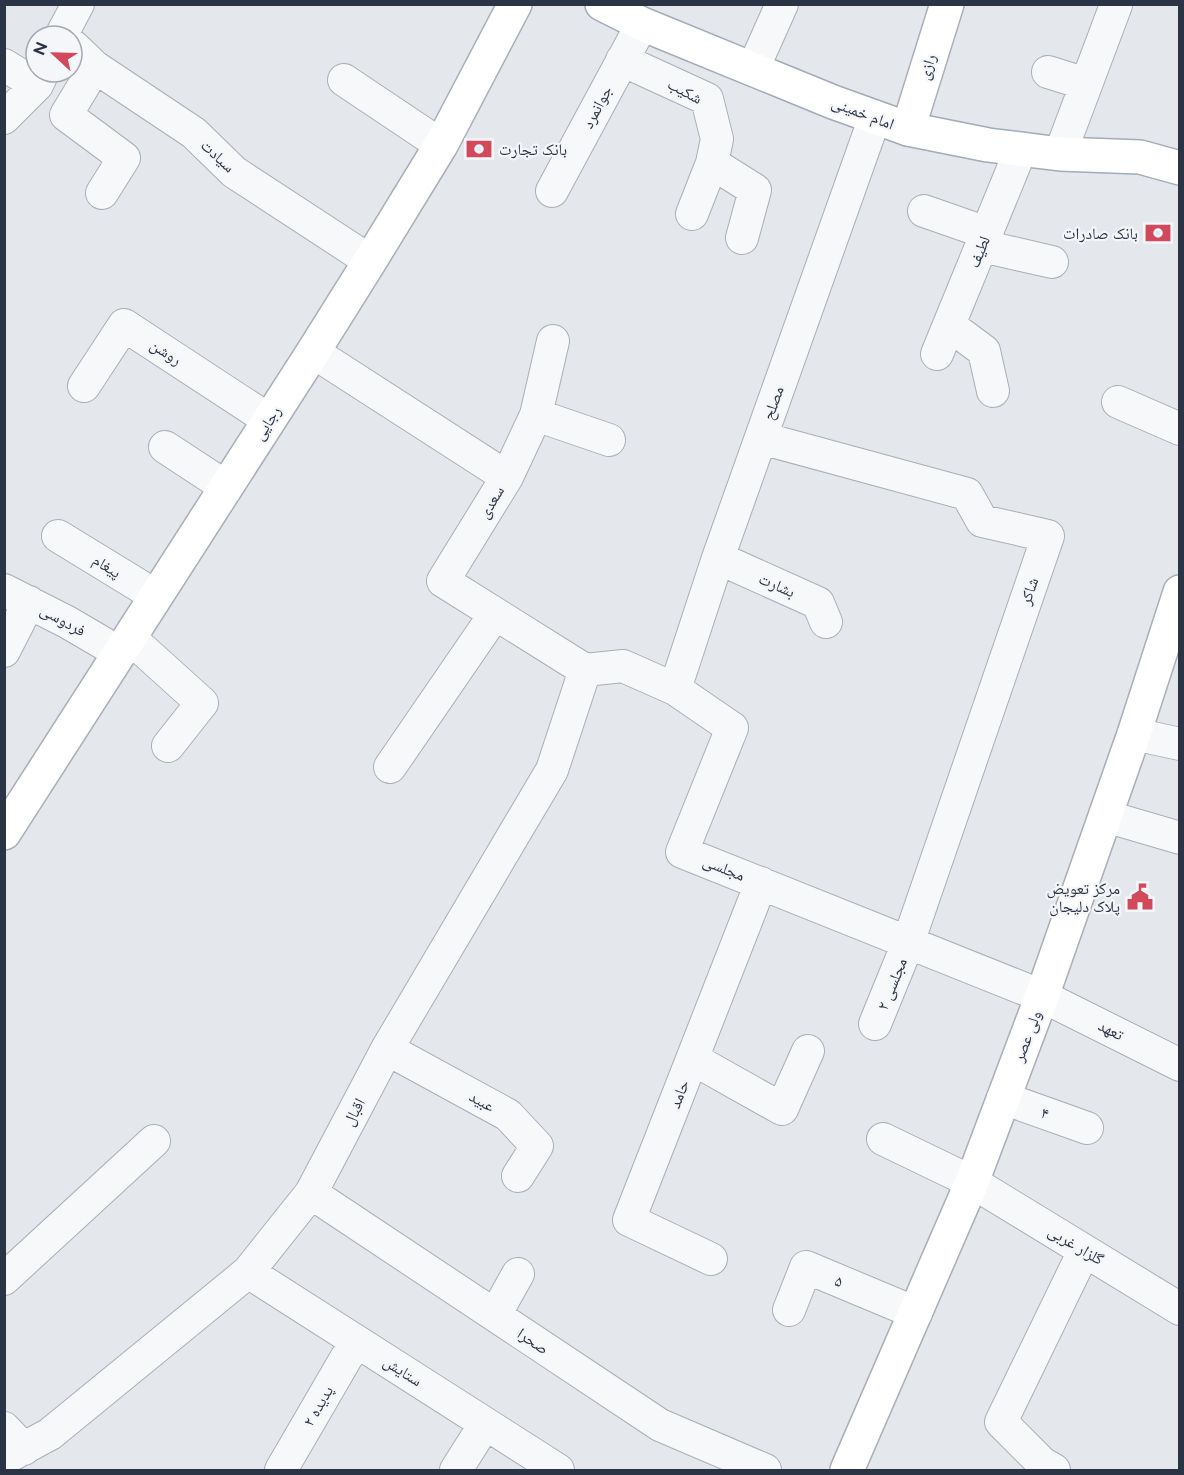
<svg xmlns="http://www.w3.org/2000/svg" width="1184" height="1475" font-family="Raleway,'Noto Naskh Arabic',sans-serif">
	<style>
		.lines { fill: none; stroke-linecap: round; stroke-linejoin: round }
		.street-casing { stroke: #a9aeb7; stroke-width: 34 }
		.secondary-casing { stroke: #a9aeb7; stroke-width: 36 }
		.primary-casing { stroke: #a3abb8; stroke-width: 36 }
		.street { stroke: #f7f8fa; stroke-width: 32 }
		.secondary { stroke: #fff; stroke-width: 33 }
		.primary { stroke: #fff; stroke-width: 33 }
		.labels { text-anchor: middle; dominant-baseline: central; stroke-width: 4.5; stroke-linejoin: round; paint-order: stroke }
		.street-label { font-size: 16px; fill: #2b3445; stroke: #f4f6f9 }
		.poi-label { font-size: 16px; fill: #2b3445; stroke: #f4f6f9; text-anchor: end }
	</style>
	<rect width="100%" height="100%" fill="#e4e7ec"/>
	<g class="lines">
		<!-- street casing -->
		<g class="street-casing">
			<path id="street" d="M61,36L78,4
				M72,45L95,67L194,133L234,172L370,261
				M622,60L707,99L717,139L712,163L692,214
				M4,65L37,85
				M95,67L66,115L124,158L102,193
				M753,69L782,4
				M1048,72L1086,84
				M344,80L441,145
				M4,118L37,85L43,72
				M1060,154L1116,5
				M712,163L755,190L742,238
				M552,191L642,24
				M924,211L987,233
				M982,246L1052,262
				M949,325L984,351L993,391
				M313,352L507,477L443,581L585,670
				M937,354L1021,149
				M84,386L124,325L269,420
				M1118,402L1180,429
				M536,415L609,440
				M761,438L967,494L982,521L1048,536L908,943L875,1024
				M165,447L226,487
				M507,477L536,415L553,341
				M58,536L156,596
				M718,558L818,603L826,622
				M4,590L67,622L120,653
				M130,638L202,703L168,746
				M4,651L29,602
				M585,670L623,666L675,689L732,728L682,852L1042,996L1180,1065
				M675,689L718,558L875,117
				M1134,734L1180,744
				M390,767L495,614
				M1105,816L1180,838
				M387,1049L508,1115L537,1146L518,1176
				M693,1059L782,1109L808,1051
				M1003,1098L1087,1128
				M883,1139L972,1182L1180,1309
				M311,1193L660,1425L765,1470
				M711,1259L629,1220L761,883
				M248,1272L558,1470
				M4,1279L154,1141
				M789,1310L806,1267L916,1313
				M495,1315L518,1274
				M4,1428L24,1449
				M4,1459L50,1434L248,1272L311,1193L387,1049L552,770L585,670
				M281,1470L356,1341
				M456,1470L485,1424
				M1054,1470L1042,1463L1001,1422L1084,1251"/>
		</g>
		<!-- secondary casing -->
		<g class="secondary-casing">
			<path id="secondary" d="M908,129L947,4
				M4,833L313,352L370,261L441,145L515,4
				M847,1470L972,1182L1042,996L1134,734L1180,592"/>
		</g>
		<!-- primary casing -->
		<g class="primary-casing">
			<path id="primary" d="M602,4L642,24L833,102L908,129L988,145L1060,154L1140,157L1180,168"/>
		</g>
		<!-- street -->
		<use href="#street" class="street"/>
		<!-- secondary -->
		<use href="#secondary" class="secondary"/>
		<!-- primary -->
		<use href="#primary" class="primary"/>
	</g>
	<!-- icons -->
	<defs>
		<g id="bank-bare" transform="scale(2.07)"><path d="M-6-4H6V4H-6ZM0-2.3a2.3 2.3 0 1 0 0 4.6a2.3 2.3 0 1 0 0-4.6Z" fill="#d1495b" stroke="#f4f6f9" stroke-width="2.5" paint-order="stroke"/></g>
		<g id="civic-bare" transform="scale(2.07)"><path d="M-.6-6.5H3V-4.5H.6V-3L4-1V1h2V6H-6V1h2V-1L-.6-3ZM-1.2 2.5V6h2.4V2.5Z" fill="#d1495b" stroke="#f4f6f9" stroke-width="2.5" paint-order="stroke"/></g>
	</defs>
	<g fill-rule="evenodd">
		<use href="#bank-bare" x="479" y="149"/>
		<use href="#bank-bare" x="1158" y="233"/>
		<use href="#civic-bare" x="1140" y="897"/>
	</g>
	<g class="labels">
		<!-- street labels -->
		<g class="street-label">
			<text transform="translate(927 67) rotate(-73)">رازی</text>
			<text transform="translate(685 91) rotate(28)">شکیب</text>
			<text transform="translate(597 107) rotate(-62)">جوانمرد</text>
			<text transform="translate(863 113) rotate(21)">امام خمینی</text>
			<text transform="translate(218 156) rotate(43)">سیادت</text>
			<text transform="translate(979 252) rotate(-68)">لطیف</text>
			<text transform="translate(166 352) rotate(33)">روشن</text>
			<text transform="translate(773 403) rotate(-70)">مصلح</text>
			<text transform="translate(267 423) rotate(-57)">رجایی</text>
			<text transform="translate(491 502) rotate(-59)">سعدی</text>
			<text transform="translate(107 566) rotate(32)">پیغام</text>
			<text transform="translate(777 585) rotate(24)">بشارت</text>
			<text transform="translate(1029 591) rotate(-71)">شاکر</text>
			<text transform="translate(63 620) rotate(29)">فردوسی</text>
			<text transform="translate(724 868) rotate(22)">مجلسی</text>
			<text transform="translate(892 984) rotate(-68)">مجلسی ۲</text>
			<text transform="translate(1111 1030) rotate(27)">تعهد</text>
			<text transform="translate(1027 1036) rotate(-69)">ولی عصر</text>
			<text transform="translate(679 1094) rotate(-69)">حامد</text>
			<text transform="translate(482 1101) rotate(29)">عبید</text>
			<text transform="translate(354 1112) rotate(-62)">اقبال</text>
			<text transform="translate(1045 1113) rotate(20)">۴</text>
			<text transform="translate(1076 1245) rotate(31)">گلزار غربی</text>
			<text transform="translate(839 1281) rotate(23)">۵</text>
			<text transform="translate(533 1341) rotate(34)">صحرا</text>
			<text transform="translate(403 1371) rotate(33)">ستایش</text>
			<text transform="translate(318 1406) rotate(-60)">پدیده ۲</text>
		</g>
		<!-- poi labels -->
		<g class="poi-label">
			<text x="499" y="149" text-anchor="start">بانک تجارت</text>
			<text x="1138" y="233">بانک صادرات</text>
			<text x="1120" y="888">مرکز تعویض<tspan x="1120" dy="18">پلاک دلیجان</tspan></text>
		</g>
	</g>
	<!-- border -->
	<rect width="1184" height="1475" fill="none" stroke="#2b3445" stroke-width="12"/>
	<!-- north arrow -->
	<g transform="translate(54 54) rotate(292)"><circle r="28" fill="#f4f6f9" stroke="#a4a8b1" stroke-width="1.5"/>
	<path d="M0-4.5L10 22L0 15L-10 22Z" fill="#d1495b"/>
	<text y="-9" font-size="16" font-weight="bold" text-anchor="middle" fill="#2b3445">N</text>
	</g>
</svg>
